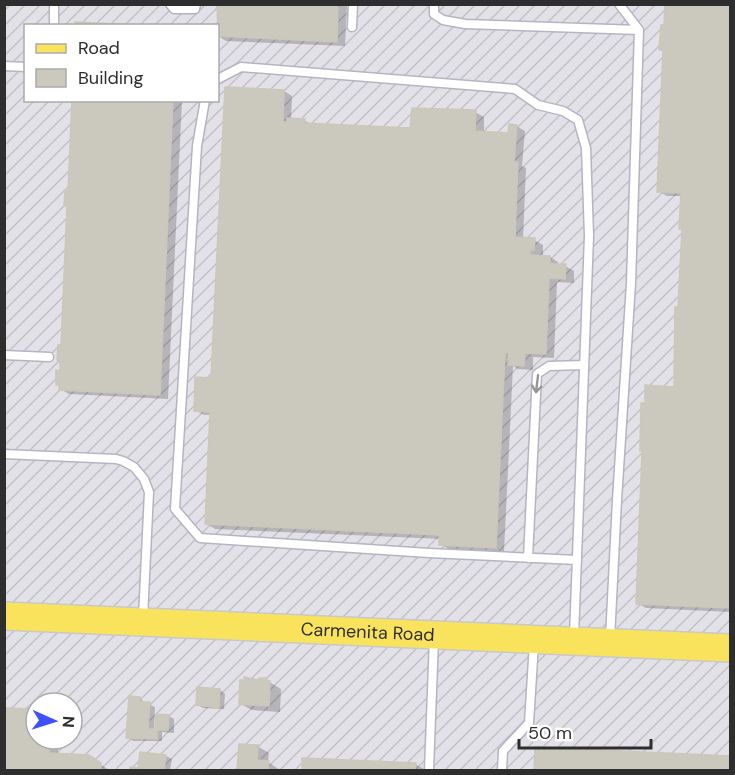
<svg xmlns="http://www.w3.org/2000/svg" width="735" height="775" font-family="'DM Sans',sans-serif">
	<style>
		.industrial { fill: url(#industrial-furrows); fill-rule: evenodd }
		.shadow { fill: #0003 }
		.building { fill: #cbc8be; stroke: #ccc7b9; stroke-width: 1.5 }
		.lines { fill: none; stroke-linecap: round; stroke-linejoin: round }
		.service-casing { stroke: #b4b5c2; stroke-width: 11 }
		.primary-casing { stroke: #c9c9c9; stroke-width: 30 }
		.service { stroke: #fff; stroke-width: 8 }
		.primary { stroke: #f9e35c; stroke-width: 27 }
		.oneway { stroke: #969696 }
		.labels { text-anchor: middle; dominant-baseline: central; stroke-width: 5; stroke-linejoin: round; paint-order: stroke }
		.street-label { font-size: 18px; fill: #2e2e2e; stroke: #fff }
	</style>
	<defs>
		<pattern id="industrial-furrows" width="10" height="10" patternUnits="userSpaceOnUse" patternTransform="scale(1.5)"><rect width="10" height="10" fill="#e3e1e8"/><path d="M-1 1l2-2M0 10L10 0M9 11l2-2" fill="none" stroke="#c3c1c7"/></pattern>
	</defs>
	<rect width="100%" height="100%" fill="#f0eae0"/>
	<!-- industrial -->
	<path class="industrial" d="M5,5H730V770H5ZM26,26H218V100H26ZM36,703H72V739H36Z"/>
	<!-- shadow -->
	<path class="shadow" d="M219,4H347L345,46L226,41L218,36Z
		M666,4H730V612L646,608L637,603L676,388L683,230L681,229L682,196H667L658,191L664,51L661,49L665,27Z
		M284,91L292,96L291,120H304L312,125L412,130L475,112L484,117V133L510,134L516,126L525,131L522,166L526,168L523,239L534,240L543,245V257H550L558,262V266H565L574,271V283L557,282L554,358L533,357V370L518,369L513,366L504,552L449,549L440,544L441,539L215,529L206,523L211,415H204L195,410L213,380Z
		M73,100H182L168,399L69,394L60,389L61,386L57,384L61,372Z
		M266,680L281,689L280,712L252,710L241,704L256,682Z
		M220,690L225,694L224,709L203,708L198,705Z
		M140,698L145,703L155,707L154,731H157L158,715L169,716L174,719V733L162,732V741H133L128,737Z
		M4,710L36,711V739H58V755L88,756L109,770H4Z
		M240,745L257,746L269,753L268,762L280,770H239Z
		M537,749L730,757V770H536Z
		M141,753L166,756L172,759L170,770H131L132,768L140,769Z
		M304,759L415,764L426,770H303Z"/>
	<!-- building -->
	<path class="building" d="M217,4H338L337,42L218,36Z
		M665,4H730V608L636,604L642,451H640L641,403H645V385L674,387L675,307H678L682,229H679L681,193L657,192L663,50H659L661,25H664Z
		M75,22L161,26H75Z
		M225,87L284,90L283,122H287V118L305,119L304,123L410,128L412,108L476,110L475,131L508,133L509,124L517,125L514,162H518L515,237L535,238L534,250H530V255L550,256V264H566L565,279L549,278L546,354L525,353L524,366L508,365L509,352H505L496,548L439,545V535L205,524L210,412L194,411L195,377L211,378Z
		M72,100H173L160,395L59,390V385H56V370L60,371V361L57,360L58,345L61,346L67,206H64L65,191H68Z
		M244,677L259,680V678H267V681H270L269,706L239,704L240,680H244Z
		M197,687L220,689L219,707L214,708V707L196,705Z
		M129,696L140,697V702H150L148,729H155L156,714L169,715L168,730H157V739L126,738Z
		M4,708L36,709V739H50L49,753L89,755L101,763V770H4Z
		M239,744L258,745L257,760L269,761L268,770H237Z
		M535,747L730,756V770H534Z
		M140,752L166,755L164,770H130V767L138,768Z
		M302,758L416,763L415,770H302Z"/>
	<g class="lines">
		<!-- service casing -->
		<g class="service-casing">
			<path id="service" d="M170,4L174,9H195L196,4
				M434,4V14L443,20L465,24L639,30
				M54,26V4
				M352,27L353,4
				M4,66L26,67
				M218,79L241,67L515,89L538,105L563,111L578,120L586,148L589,236L574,637
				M205,100L197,146L175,509L200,538L429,553L577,560
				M4,355L49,357
				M4,454L116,459L123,461L134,467L144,479L149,492L143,618
				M528,558L537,374L549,366L584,365
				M610,639L617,500L631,283L639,30L619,4
				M429,770L434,638
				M502,770L503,751L529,723L534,643"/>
		</g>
		<!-- primary casing -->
		<g class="primary-casing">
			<g id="primary">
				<path id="s1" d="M4,616L730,648"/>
			</g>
		</g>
		<!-- service -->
		<use href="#service" class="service"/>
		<!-- primary -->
		<use href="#primary" class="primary"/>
	</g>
	<!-- one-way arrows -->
	<defs><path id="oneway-shaft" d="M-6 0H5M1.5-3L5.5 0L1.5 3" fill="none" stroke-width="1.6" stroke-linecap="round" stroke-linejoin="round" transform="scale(1.5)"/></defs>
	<use class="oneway" href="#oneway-shaft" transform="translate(537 384) rotate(97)"/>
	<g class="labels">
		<!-- street labels -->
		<g class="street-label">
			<text stroke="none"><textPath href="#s1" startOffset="364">Carmenita Road</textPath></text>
		</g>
	</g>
	<!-- border -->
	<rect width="735" height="775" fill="none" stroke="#2e2e2e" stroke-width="12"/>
	<!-- legend -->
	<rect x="24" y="24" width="195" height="78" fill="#ffffff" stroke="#ababab" stroke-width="1.5"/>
	<rect x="36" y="44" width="30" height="9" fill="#f9e35c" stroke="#ababab" stroke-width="1.5"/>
	<text x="78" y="54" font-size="18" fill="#2e2e2e">Road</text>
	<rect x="36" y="69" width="30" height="18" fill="#cbc8be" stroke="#ababab" stroke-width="1.5"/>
	<text x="78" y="84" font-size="18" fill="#2e2e2e">Building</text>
	<!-- north arrow -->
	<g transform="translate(54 721) rotate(93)"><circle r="28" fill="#ffffff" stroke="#ababab" stroke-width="1.5"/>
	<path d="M0-4.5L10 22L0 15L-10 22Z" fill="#3e50ff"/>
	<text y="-9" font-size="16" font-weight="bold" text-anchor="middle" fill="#2e2e2e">N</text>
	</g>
	<!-- scale -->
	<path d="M519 739v9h132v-9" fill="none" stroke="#2e2e2e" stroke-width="3"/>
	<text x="528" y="739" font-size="18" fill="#2e2e2e" stroke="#ffffff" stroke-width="4.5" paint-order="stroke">50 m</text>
</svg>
